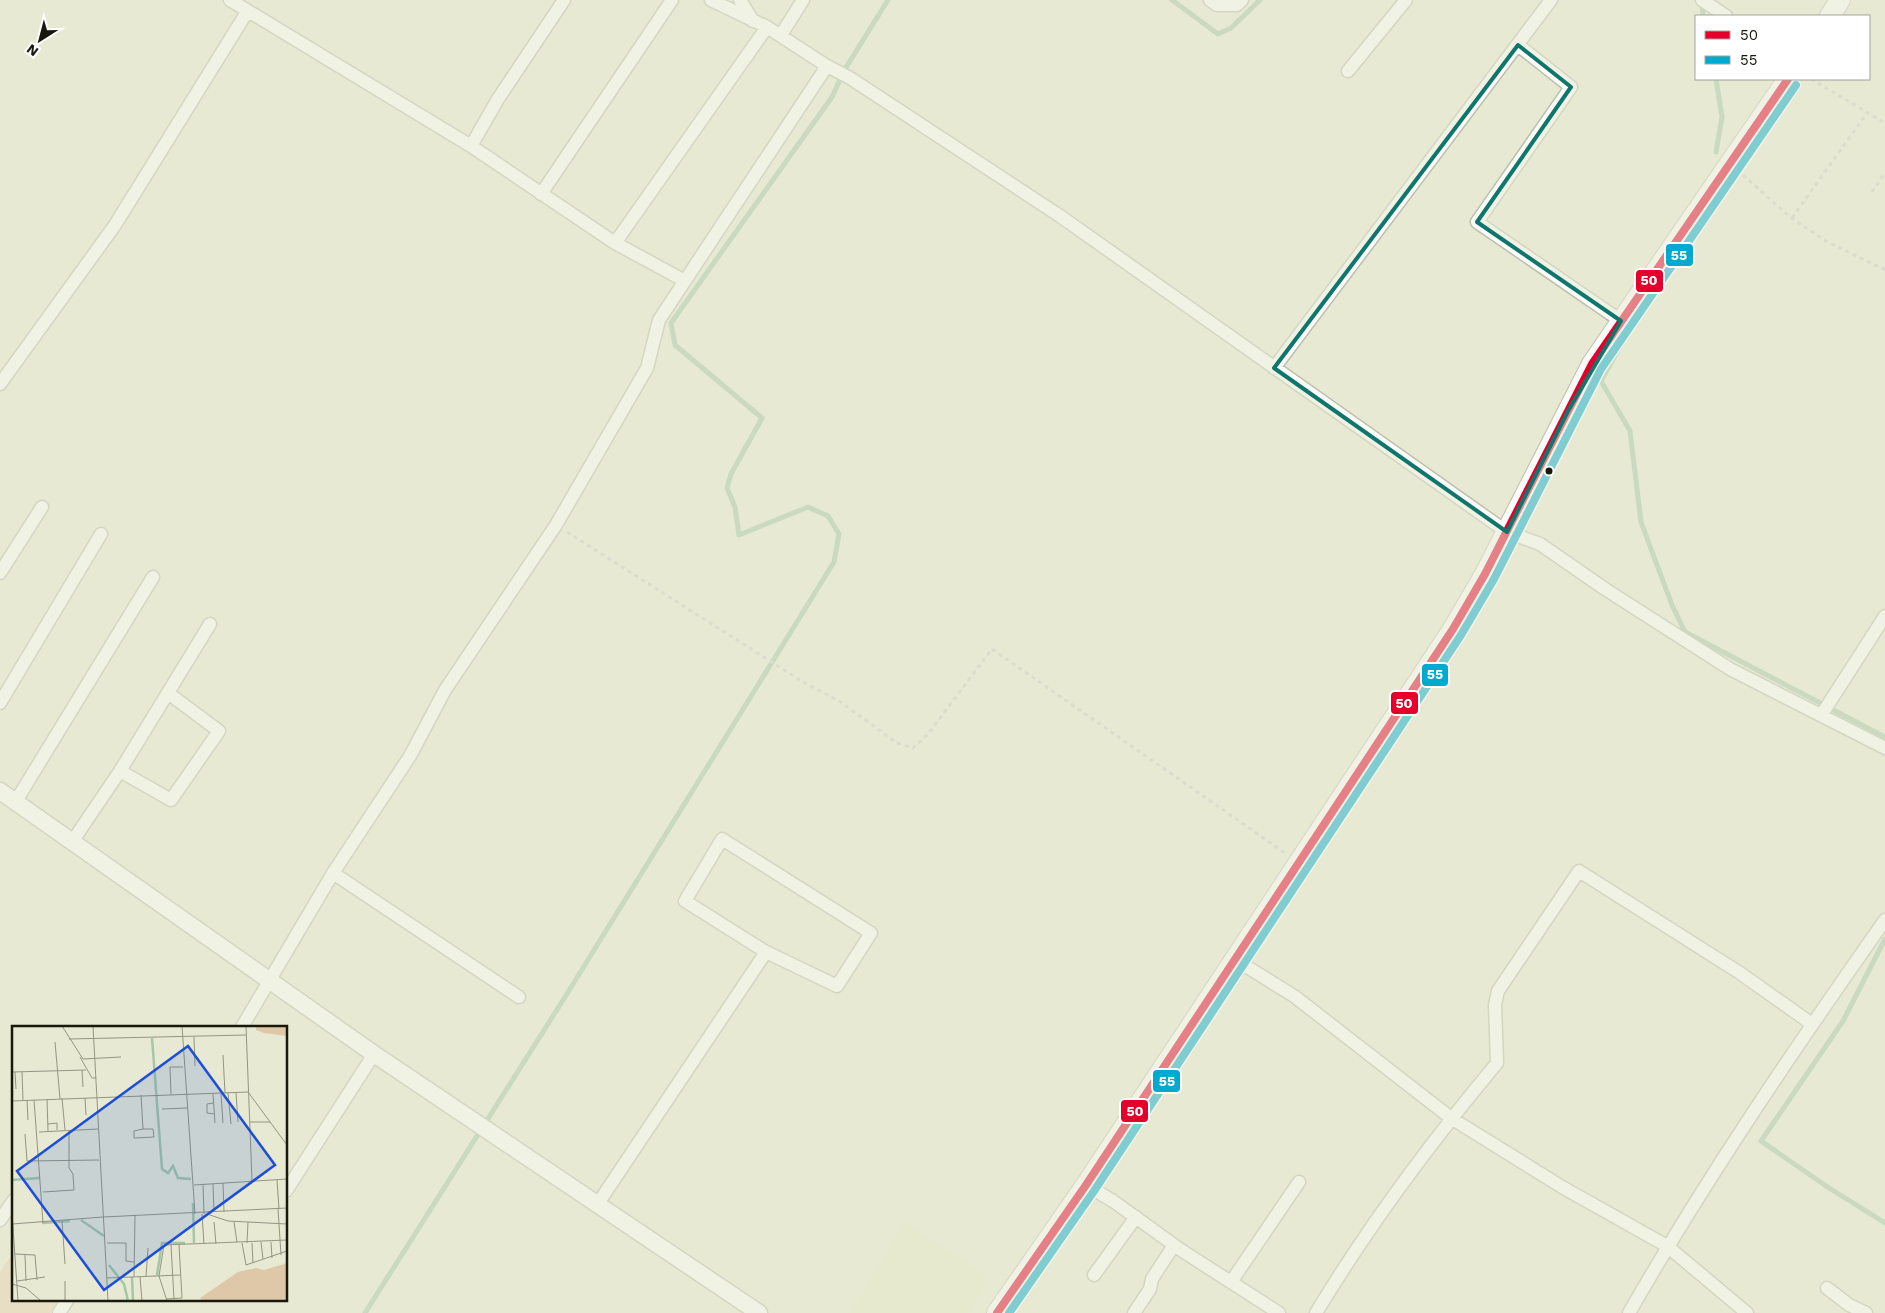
<svg xmlns="http://www.w3.org/2000/svg" width="1885" height="1313" font-family="'Work Sans',sans-serif">
	<style>
		.built { fill: #e5e8c5 }
		.green { fill: #e6d1b1 }
		.lines { fill: none; stroke-linecap: round; stroke-linejoin: round }
		.stream { stroke: #a4c7a8; stroke-width: 5 }
		.minor-casing { stroke: #bdbfae; stroke-width: 15 }
		.tertiary-casing { stroke: #bdbfae; stroke-width: 19 }
		.primary-casing { stroke: #bdbfae; stroke-width: 22 }
		.path { stroke: #cdcdc6; stroke-width: 3; stroke-dasharray: 4 4; stroke-linecap: butt }
		.minor { stroke: #fbfcf8; stroke-width: 12 }
		.tertiary { stroke: #fbfcf8; stroke-width: 16 }
		.primary { stroke: #fbfcf8; stroke-width: 20 }
		.bus-1-casing { stroke: #fff; stroke-width: 11 }
		.bus-2-casing { stroke: #fff; stroke-width: 11 }
		.bus-1 { stroke: #e4002b; stroke-width: 8 }
		.bus-2 { stroke: #00a9ce; stroke-width: 8 }
		.marked { fill: none; stroke: #0f766e; stroke-width: 4; stroke-linejoin: round }
		.bus-dot { fill: #18180b; stroke: #fff; stroke-width: 2 }
		.inset-river { fill: none; stroke: #a4c7a8; stroke-width: 2.5 }
		.inset-road { fill: none; stroke: #949583; stroke-width: 1 }
		.view { fill: #1d4ed8; fill-opacity: 0.15; stroke: #1d4ed8; stroke-width: 2.5 }
		.inset-edge { fill: none; stroke: #18180b; stroke-width: 2.5 }
		.line-badge { stroke: #fff; stroke-width: 2 }
		.badge-label { font-size: 14px; text-anchor: middle; font-weight: bold; fill: #fff }
	</style>
	<rect width="100%" height="100%" fill="#e7e9d3"/>
	<!-- built -->
	<path class="built" d="M905,1223L989,1278L968,1313H850Z"/>
	<!-- green -->
	<path class="green" d="M14,1252V1299H59L50,1313H0V1272Z"/>
	<g class="lines">
		<!-- stream -->
		<path class="stream" d="M1172,0L1218,34L1231,28L1260,0
			M1702,2L1703,16
			M1716,79L1722,117L1716,152
			M1733,179L1637,316L1601,381L1630,431L1641,522L1672,605L1685,632L1885,737
			M1885,939L1843,1021L1761,1141L1829,1188L1885,1223
			M365,1313L565,997L834,562L839,534L828,516L808,507L739,535L735,507L727,488L731,474L762,418L675,345L671,323L832,97L845,69L888,0"/>
		<!-- minor casing -->
		<g class="minor-casing">
			<path id="minor" d="M230,0L471,146L615,243L685,281
				M711,0L767,27L827,66L850,78L1060,216L1507,532L1540,544L1605,589L1730,669L1885,748
				M740,0L753,21
				M1210,0L1217,5H1237L1242,0
				M1702,0L1726,16
				M781,35L803,0
				M1518,45L1571,87L1477,222L1621,321
				M1348,71L1406,0
				M471,146L498,99L564,0
				M541,194L672,0
				M615,243L767,27
				M1274,368L1551,0
				M0,384L115,225L247,12
				M0,573L42,507
				M0,703L101,534
				M1822,714L1885,616
				M120,771L171,800L219,731L168,693
				M16,801L153,577
				M722,839L871,933L837,986L766,952L685,901Z
				M72,842L120,771L210,624
				M333,873L519,997
				M1236,960L1294,996L1451,1118L1562,1187L1667,1246L1747,1313
				M242,1027L333,873L410,756L445,690L556,525L647,368L659,320L827,66
				M1086,1185L1113,1201L1181,1250L1279,1313
				M286,1191L374,1054
				M597,1205L766,952
				M0,1220L14,1200
				M1094,1275L1136,1217
				M1231,1282L1299,1182
				M1827,1288L1849,1305L1866,1313
				M59,1313L68,1299
				M1134,1313L1150,1289L1152,1279L1174,1245
				M1316,1313C1369,1225 1431,1142 1497,1063L1495,1005L1498,991L1579,871L1740,973L1812,1024
				M1629,1313C1707,1177 1795,1048 1885,920"/>
		</g>
		<!-- tertiary casing -->
		<g class="tertiary-casing">
			<path id="tertiary" d="M0,791L374,1054L759,1313"/>
		</g>
		<!-- primary casing -->
		<g class="primary-casing">
			<path id="primary" d="M1830,16L1840,0
				M997,1313L1086,1185L1453,629L1485,574L1592,364L1788,79"/>
		</g>
		<!-- path -->
		<path class="path" d="M1811,79L1885,123
			M1743,175L1790,217L1826,241L1885,270
			M1872,192L1885,173
			M1792,218L1867,113
			M567,532L803,682L839,701L897,743L913,748L928,734L992,649L1285,853"/>
		<!-- minor -->
		<use href="#minor" class="minor"/>
		<!-- tertiary -->
		<use href="#tertiary" class="tertiary"/>
		<!-- primary -->
		<use href="#primary" class="primary"/>
		<!-- bus-1 casing -->
		<g class="bus-1-casing">
			<path id="bus-1" d="M997,1313L1086,1185L1453,629L1485,574L1592,364L1788,79"/>
		</g>
		<!-- bus-2 casing -->
		<g class="bus-2-casing">
			<path id="bus-2" d="M1009,1313L1094,1191L1461,635L1494,579L1601,369L1796,85"/>
		</g>
		<!-- bus-1 -->
		<use href="#bus-1" class="bus-1"/>
		<!-- bus-2 -->
		<use href="#bus-2" class="bus-2"/>
	</g>
	<!-- marked area -->
	<path d="M0 0H1885V1313H0ZM1518,45L1571,87L1477,222L1621,321L1568,411L1507,532L1274,368Z" fill="#e7e9d3" fill-opacity=".55" fill-rule="evenodd"/>
	<path class="marked" d="M1518,45L1571,87L1477,222L1621,321L1568,411L1507,532L1274,368Z"/>
	<!-- markers -->
	<circle class="bus-dot" cx="1549" cy="471" r="4.5"/>
	<!-- overview -->
	<g transform="translate(12 1026)">
		<rect width="275" height="275" fill="#e7e9d3"/>
		<path d="M244,0H275V10L252,7L244,4ZM275,237V275H191L188,272L226,246L244,242L252,244Z" fill="#dec8a8"/>
		<path class="inset-river" d="M140,12L150,143L156,147L161,140L166,152L179,153M0,154L27,152M181,177L182,217M69,194L92,210M30,197L58,195M97,239L112,258L116,275M145,249L150,217H173M120,251L121,275"/>
		<path class="inset-road" d="M50,0L71,33L109,31M81,0L96,275M170,0L183,188M234,0L240,155M182,11L183,40M57,13L234,9M43,16L48,73M211,29L213,67M68,31L80,52H84M70,44L71,61M0,46L74,44M3,46L4,63M10,46L11,74M236,66L275,119M216,67L219,98M224,67L226,96M159,68L158,41H171M201,68L203,97M209,68L211,97M129,69L131,103M50,72L53,104M73,72L74,89M35,73L36,105M15,74L16,94M22,74L31,197M0,75L236,66M201,77L195,78V87L202,88M150,83L175,82M238,96H258M36,98L45,97V104M131,103H141L142,111L122,112V105ZM27,106L86,103M13,108L15,135L87,134M265,154L267,183M211,157L212,186M191,158L192,188M201,158L202,186M182,159L275,153M31,166L62,164L61,148L57,142V105M266,183L269,229M0,187L6,275M190,188L192,218M195,188L216,195L275,198M50,195L53,238M202,196L204,218M222,196L225,216M0,198L91,191L275,182M249,216L251,233M259,216L260,232M95,217H114V235L122,236M230,217L234,239L275,225M235,217L236,196M240,217L241,237M159,219L162,273M3,228L23,229L25,254M13,229L14,255M122,251L123,190M128,251L130,275M134,251L136,222M95,252L168,249M5,255L33,251M53,255V275M0,258L14,262L29,275M154,273L170,272L167,219M155,275L147,250L152,219L275,214"/>
		<path class="view" d="M176,20L263,139L92,264L5,145Z"/>
		<rect width="275" height="275" class="inset-edge"/>
	</g>
	<g class="line-badge">
		<rect x="1665" y="243" width="29" height="24" rx="5" fill="#00a9ce"/>
		<rect x="1635" y="269" width="29" height="24" rx="5" fill="#e4002b"/>
		<rect x="1421" y="663" width="28" height="24" rx="5" fill="#00a9ce"/>
		<rect x="1390" y="691" width="29" height="24" rx="5" fill="#e4002b"/>
		<rect x="1152" y="1069" width="29" height="24" rx="5" fill="#00a9ce"/>
		<rect x="1120" y="1099" width="29" height="24" rx="5" fill="#e4002b"/>
	</g>
	<g class="badge-label">
		<text x="1679" y="260">55</text>
		<text x="1649" y="285">50</text>
		<text x="1435" y="679">55</text>
		<text x="1404" y="708">50</text>
		<text x="1167" y="1086">55</text>
		<text x="1135" y="1116">50</text>
	</g>
	<!-- legend -->
	<rect x="1695" y="15" width="175" height="65" fill="#ffffff" stroke="#a3a39d"/>
	<rect x="1705" y="31" width="25" height="8" fill="#e4002b" stroke="#a3a39d"/>
	<text x="1740" y="40" font-size="15" fill="#18180b">50</text>
	<rect x="1705" y="56" width="25" height="8" fill="#00a9ce" stroke="#a3a39d"/>
	<text x="1740" y="65" font-size="15" fill="#18180b">55</text>
	<!-- north arrow -->
	<g transform="translate(40 40) rotate(216)" stroke="#ffffff" stroke-width="4" paint-order="stroke">
	<path d="M0-4L9 19L0 12L-9 19Z" fill="#18180b"/>
	<text y="-8" font-size="14" font-weight="bold" text-anchor="middle" fill="#18180b">N</text>
	</g>
</svg>
